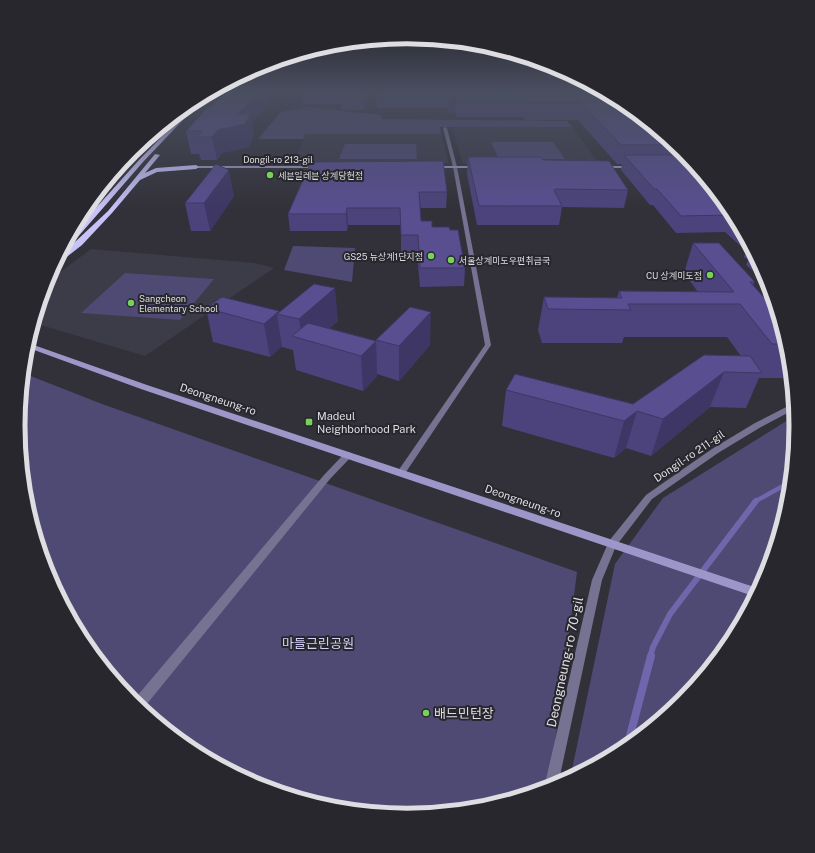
<svg xmlns="http://www.w3.org/2000/svg" width="815" height="853" font-family="'Public Sans','Noto Sans KR',sans-serif">
	<style>
		.built { fill: #3c3b48 }
		.green { fill: #4f4a74 }
		.lines { fill: none; stroke-linecap: round; stroke-linejoin: round }
		.stream-far2 { stroke: #7066ab; stroke-width: 4.5 }
		.stream-far1 { stroke: #7066ab; stroke-width: 6 }
		.stream { stroke: #7066ab; stroke-width: 8 }
		.minor { fill: #767392; fill-rule: evenodd }
		.secondary { fill: #9c97c8; fill-rule: evenodd }
		.trunk { fill: #c7c2f8; fill-rule: evenodd }
		.wall { fill: #4c437c }
		.shaded-wall { fill: #3e3765 }
		.building { fill: #584e90; stroke: #3e3765 }
		.poi-dot { fill: #76d25a; stroke: #28272e; stroke-width: 1.5 }
		.labels { text-anchor: middle; dominant-baseline: central; stroke-width: 4; stroke-linejoin: round; paint-order: stroke }
		.far-street-label { font-size: 9px; fill: #dedde2; stroke: #28272e }
		.far-poi-label { font-size: 9px; fill: #dedde2; stroke: #28272e; text-anchor: start }
		.street-label { font-size: 11px; fill: #dedde2; stroke: #28272e }
		.poi-label { font-size: 11px; fill: #dedde2; stroke: #28272e; text-anchor: start }
		.near-park-label { font-size: 13px; fill: #d4d1f8; stroke: #28272e }
		.near-street-label { font-size: 13px; fill: #dedde2; stroke: #28272e }
		.near-poi-label { font-size: 13px; fill: #dedde2; stroke: #28272e; text-anchor: start }
		.rim { fill: none; stroke: #dedde2; stroke-width: 5 }
	</style>
	<rect width="100%" height="100%" fill="#323139"/>
	<!-- built -->
	<path class="built" d="M452,127H572L599,164H463Z
		M305,134H441L449,163L293,165Z
		M91,249L255,263L274,268L145,356L34,323L46,283Z"/>
	<!-- green -->
	<path class="green" d="M308,107L381,115L382,119L567,121L572,127H440L441,134H305L303,139H258L281,112Z
		M491,142H553L565,159H499Z
		M345,144H416L417,159H339Z
		M293,246L355,248L352,282L284,270Z
		M125,273L214,279L180,320L81,313Z
		M23,373L102,404L577,572L549,789L483,809L407,816L331,808L258,786L191,750L132,702L84,643L48,575L25,502L18,426Z
		M796,415L797,427L789,503L767,576L731,643L683,702L624,750L570,779L615,564L663,498Z"/>
	<g class="lines">
		<!-- stream-far2 -->
		<path class="stream-far2" d="M754,502L792,481"/>
		<!-- stream-far1 -->
		<path class="stream-far1" d="M650,657L653,647L670,614L756,501"/>
		<!-- stream -->
		<path class="stream" d="M627,747L651,656"/>
		<!-- minor -->
		<path class="minor" d="M445,127L447,128L457,167L491,345L404,475H398L397,473L398,471L485,345L453,167L443,128Z
			M792,404H795V409L761,427L718,453L652,499L616,546L602,580L558,785L545,790L544,788L592,580L609,541L646,495L712,449L755,423Z
			M348,452L351,453L352,455L351,457L330,479L142,710L132,702L324,475L345,453Z"/>
		<!-- secondary -->
		<path class="secondary" d="M196,166H319L321,167L319,168H195Z
			M434,166H479L481,167L479,168H433Z
			M602,166H631L633,167L631,168H601Z
			M28,343L147,385L760,589L756,597L141,389L26,347Z"/>
		<!-- trunk -->
		<path class="trunk" d="M216,90H222L202,100L143,162L83,231L68,248H63L68,239L139,160L200,98Z
			M155,154L160,155L145,173L156,168L196,165L199,167L196,169L157,172L140,180L112,213L82,245L59,263H55L60,254L76,241L108,211Z"/>
	</g>
	<!-- wall -->
	<path class="wall" d="M229,90H268L270,102L252,122L254,135L249,147L222,153L217,160H201L199,154H191L186,131Z
		M302,90H370L364,110H342V104H303Z
		M601,90L624,103L682,150L681,155L731,210L767,278L770,285L746,265L748,260L744,257L746,251L725,232L676,233L653,205H650L621,170L622,164H617L578,120H525L524,117H456L455,112L449,113L448,108H377L376,92Z
		M468,157L543,160L628,190L624,208L562,207L559,225H477L467,174Z
		M311,162L447,192L446,208H420L421,221L432,227L450,230L465,268L464,286L420,287L417,253H401V225H348L347,231H290L288,214Z
		M234,196L210,231H191L185,203Z
		M693,243L755,282L753,285L778,313L790,351L792,373L789,378H759L746,408L710,407L651,456L626,448L614,458L502,426L506,390L633,404L741,356L727,337H624L622,343H542L538,330L544,297L617,298L619,291L698,292L684,273Z
		M206,308L279,312L338,321L329,328L376,341L377,376L363,391L296,370L293,350L282,347V346L270,357L213,342Z
		M376,340L430,345L399,381L377,374Z"/>
	<!-- shaded-wall -->
	<path class="shaded-wall" d="M260,90H268L270,102L252,122L254,135L249,147L222,153L217,160L212,137L218,130L238,114Z
		M363,90H370L364,110Z
		M456,96L455,112L449,113L450,97Z
		M229,170L234,196L210,231L204,203Z
		M347,208L348,225L347,231L346,214Z
		M335,288L338,321L314,343L302,339L299,319Z
		M279,311L280,314H277L282,346L270,357L264,324Z
		M431,312L430,345L399,381V346Z
		M376,341L377,376L363,391L361,356Z
		M724,372L710,407L651,456L663,419Z
		M637,411L626,448L614,458L624,421Z"/>
	<!-- building -->
	<path class="building" d="M229,90H260L238,114L251,113L245,124L218,130L212,137H196L202,131H186L208,107H211Z
		M377,90H601L624,103L675,145H621L581,103H527L526,101H457L456,96L450,97L449,92H376Z
		M624,155H686L731,210L737,220L730,215L681,216L657,189H654Z
		M468,157H541L543,160L609,161L628,190L556,189L554,190L562,206H479Z
		M443,161L447,192H419L421,221H432V227H449L450,230H458L465,268H420L418,235H401L400,208H347L346,214H288L311,162Z
		M216,164L229,170L204,203H185Z
		M693,243H719L755,282H750L778,313L787,344H772L740,304H628L631,310L548,309L544,297L622,298L619,291L734,292Z
		M314,284L335,288L299,319L277,314Z
		M222,297L279,311L264,324L206,308Z
		M410,307L431,312L399,346L376,340Z
		M308,323L376,341L361,356L292,336Z
		M704,355L750,356L762,373L724,372L663,419L637,411L624,421L506,390L515,374L633,404Z"/>
	<!-- sky -->
	<linearGradient id="sky" x2="0" y2="1"><stop stop-color="#1c1b1f"/><stop offset="0.43" stop-color="#494e5f"/><stop offset="1" stop-color="#494e5f" stop-opacity="0"/></linearGradient>
	<rect width="815" height="210" fill="url(#sky)"/>
	<!-- markers -->
	<g class="poi-dot">
		<circle cx="270" cy="175" r="4"/>
		<circle cx="431" cy="256" r="4"/>
		<circle cx="451" cy="260" r="4"/>
		<circle cx="710" cy="275" r="4"/>
		<circle cx="131" cy="303" r="4"/>
		<rect x="305" y="418" width="8" height="8" rx="2"/>
		<circle cx="426" cy="713" r="4"/>
	</g>
	<g class="labels">
		<!-- far-street labels -->
		<g class="far-street-label">
			<text x="278" y="159">Dongil-ro 213-gil</text>
		</g>
		<!-- far-poi labels -->
		<g class="far-poi-label">
			<text x="278" y="175">세븐일레븐 상계당현점</text>
			<text x="423" y="256" text-anchor="end">GS25 뉴상계1단지점</text>
			<text x="459" y="260">서울상계미도우편취급국</text>
			<text x="702" y="275" text-anchor="end">CU 상계미도점</text>
			<text x="139" y="298">Sangcheon<tspan x="139" dy="10">Elementary School</tspan></text>
		</g>
		<!-- street labels -->
		<g class="street-label">
			<text transform="translate(218 399) rotate(18)">Deongneung-ro</text>
			<text transform="translate(689 456) rotate(-34)">Dongil-ro 211-gil</text>
			<text transform="translate(523 501) rotate(19)">Deongneung-ro</text>
		</g>
		<!-- poi labels -->
		<g class="poi-label">
			<text x="317" y="416">Madeul<tspan x="317" dy="13">Neighborhood Park</tspan></text>
		</g>
		<!-- near-park labels -->
		<g class="near-park-label">
			<text x="318" y="643">마들근린공원</text>
		</g>
		<!-- near-street labels -->
		<g class="near-street-label">
			<text transform="translate(565 662) rotate(-78)">Deongneung-ro 70-gil</text>
		</g>
		<!-- near-poi labels -->
		<g class="near-poi-label">
			<text x="434" y="713">배드민턴장</text>
		</g>
	</g>
	<!-- crop -->
	<path d="M0 0H815V853H0ZM25 426a382 382 0 1 1 764 0a382 382 0 1 1-764 0Z" fill="#28272e" fill-rule="evenodd"/>
	<path class="rim" d="M25 426a382 382 0 1 1 764 0a382 382 0 1 1-764 0Z"/>
</svg>
